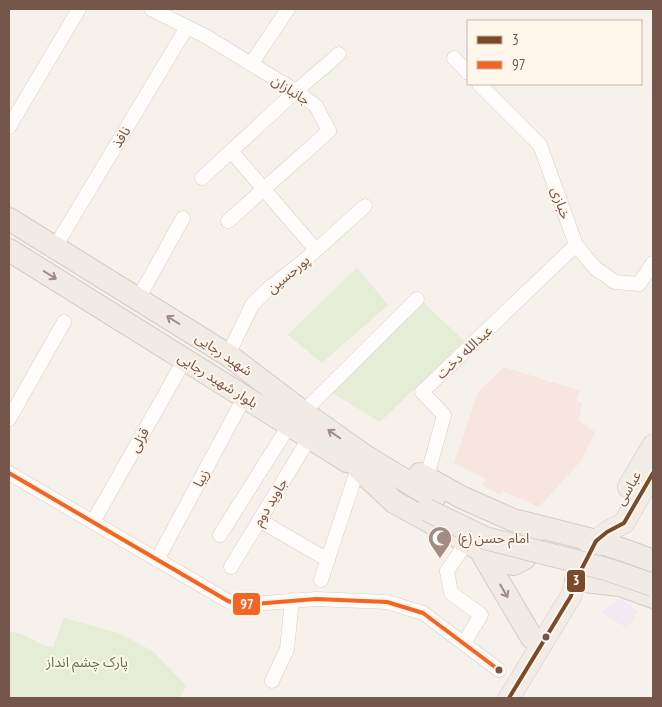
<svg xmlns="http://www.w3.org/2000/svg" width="662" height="707" font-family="'PT Sans Narrow','Noto Sans Arabic',sans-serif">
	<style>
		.commercial { fill: #f7e5df }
		.education { fill: #f2e9f3 }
		.green { fill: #e5edd6 }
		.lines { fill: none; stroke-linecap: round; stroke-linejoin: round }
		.minor-casing { stroke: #d6cdc8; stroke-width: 15 }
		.primary-casing { stroke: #d5cbc6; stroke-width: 22 }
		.trunk-casing { stroke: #d5cbc6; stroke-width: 24 }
		.minor { stroke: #fefdfc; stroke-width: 14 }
		.primary { stroke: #f2ece6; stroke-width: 21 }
		.trunk { stroke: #f2eae5; stroke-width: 22 }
		.trunk-bridge-casing { stroke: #d5cbc6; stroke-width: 24; stroke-linecap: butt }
		.trunk-bridge { stroke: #f2eae5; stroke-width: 22 }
		.bus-1-casing { stroke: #fff6ec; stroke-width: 8 }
		.bus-2-casing { stroke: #fff6ec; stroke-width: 8 }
		.bus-1 { stroke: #7a4b2a; stroke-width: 4 }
		.bus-2 { stroke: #f26522; stroke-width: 4 }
		.oneway { stroke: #a18a81 }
		.bus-dot { fill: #75564b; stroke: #fff6ec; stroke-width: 2 }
		.labels { text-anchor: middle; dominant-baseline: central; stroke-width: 4; stroke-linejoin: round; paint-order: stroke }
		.street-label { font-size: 14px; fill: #75564b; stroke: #fff6ec }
		.poi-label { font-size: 14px; fill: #75564b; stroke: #fff6ec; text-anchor: start }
		.park-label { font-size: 14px; fill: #597b42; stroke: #fff6ec }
		.line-badge { stroke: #fff6ec; stroke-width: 2 }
		.badge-label { font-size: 14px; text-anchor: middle; font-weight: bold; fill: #fff }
	</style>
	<rect width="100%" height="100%" fill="#f7f1eb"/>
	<!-- commercial -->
	<path class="commercial" d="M504,367L580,391L577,401L582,403L579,421L595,432L580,462L539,507L502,491L500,494L482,486L486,479L454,463L478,392Z"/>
	<!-- education -->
	<path class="education" d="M619,599L638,611L627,628L601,613Z"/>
	<!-- green -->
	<path class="green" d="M357,267L388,305L322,363L288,335Z
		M422,301L464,341L380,422L329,391Z
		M64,618L119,633L154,652L186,686L180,698H9V631L27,636L43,645L53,647Z"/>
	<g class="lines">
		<!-- minor casing -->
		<g class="minor-casing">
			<path id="minor" d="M151,9L205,36L296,91L316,106L329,131L228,221
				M454,58L468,73
				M251,64L288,9
				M479,84L540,145L576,245L595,268L615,282L639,284L653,263
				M9,127L79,9
				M231,151L316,250
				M202,178L296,91L339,54
				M55,247L187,27
				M138,299L183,218
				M228,355L252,305L268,289L306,259L365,206
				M303,412L417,299
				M9,419L64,322
				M9,473L228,601L240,605L316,599L387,602L423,613L499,670
				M427,477L444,415L422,392L576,245
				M259,520L328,560
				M93,522L185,359
				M220,535L290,424
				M157,560L245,396
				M231,567L310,437
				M321,580L358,468
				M464,643L481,615L451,593L447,571L467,542
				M272,681L287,649L292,600"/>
		</g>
		<!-- primary casing -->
		<g class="primary-casing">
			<path id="primary" d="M628,487L653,445
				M509,698L571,596L576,580L596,541L607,532L624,523L653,473"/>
		</g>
		<!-- trunk casing -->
		<g class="trunk-casing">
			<path id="trunk" d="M9,219L228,355L303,412L365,456L434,498
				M9,250L347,461
				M358,468L394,502L467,542L499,561L514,564L525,558L533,534L532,531
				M420,474L461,497L513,520L596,541L632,553L653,561
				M480,550L532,638
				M576,580L620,585L653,597"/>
		</g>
		<!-- minor -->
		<use href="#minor" class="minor"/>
		<!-- primary -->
		<use href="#primary" class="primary"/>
		<!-- trunk -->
		<use href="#trunk" class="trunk"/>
		<!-- trunk-bridge casing -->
		<g class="trunk-bridge-casing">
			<path id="trunk-bridge" d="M427,510L485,538L606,569L653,585"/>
		</g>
		<!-- trunk-bridge -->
		<use href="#trunk-bridge" class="trunk-bridge"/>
		<!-- bus-1 casing -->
		<g class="bus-1-casing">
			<path id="bus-1" d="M509,698L571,596L576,580L596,541L607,532L624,523L653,473"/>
		</g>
		<!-- bus-2 casing -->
		<g class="bus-2-casing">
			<path id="bus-2" d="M9,473L228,601L240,605L316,599L387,602L423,613L499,670"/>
		</g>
		<!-- bus-1 -->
		<use href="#bus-1" class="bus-1"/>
		<!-- bus-2 -->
		<use href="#bus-2" class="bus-2"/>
	</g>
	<!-- one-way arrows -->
	<defs><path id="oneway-shaft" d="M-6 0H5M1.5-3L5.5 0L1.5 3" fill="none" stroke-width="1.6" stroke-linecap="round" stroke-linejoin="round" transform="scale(1.25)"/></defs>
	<g class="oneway">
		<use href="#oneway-shaft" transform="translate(50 275) rotate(32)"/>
		<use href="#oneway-shaft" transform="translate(173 320) rotate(-148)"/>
		<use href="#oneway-shaft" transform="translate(334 434) rotate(-145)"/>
		<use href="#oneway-shaft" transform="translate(504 591) rotate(60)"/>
	</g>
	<!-- icons -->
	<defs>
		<g id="mosque-pin" transform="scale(1.25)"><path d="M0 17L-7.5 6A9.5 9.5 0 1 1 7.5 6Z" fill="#a28c83" stroke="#fff6ec"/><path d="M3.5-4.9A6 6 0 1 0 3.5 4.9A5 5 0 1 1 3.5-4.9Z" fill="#fff"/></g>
	</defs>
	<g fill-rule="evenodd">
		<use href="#mosque-pin" x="440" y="538"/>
	</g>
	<!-- markers -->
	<g class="bus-dot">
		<circle cx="546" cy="637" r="4.5"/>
		<circle cx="499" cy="670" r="4.5"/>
	</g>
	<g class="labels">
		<!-- street labels -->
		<g class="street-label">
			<text transform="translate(291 90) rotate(33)">جانبازان</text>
			<text transform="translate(121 137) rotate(-59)">نافذ</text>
			<text transform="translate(561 203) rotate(71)">خبازی</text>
			<text transform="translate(288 274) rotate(-40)">پورحسین</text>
			<text transform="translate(464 352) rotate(-43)">عبدالله دخت</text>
			<text transform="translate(224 354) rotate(34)">شهید رجایی</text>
			<text transform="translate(218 380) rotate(32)">بلوار شهید رجایی</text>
			<text transform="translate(139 440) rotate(-61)">قزلی</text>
			<text transform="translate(201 478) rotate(-62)">زیبا</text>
			<text transform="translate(628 488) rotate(-60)">عباسى</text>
			<text transform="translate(270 502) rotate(-59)">جاوید دوم</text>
		</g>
		<!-- poi labels -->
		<g class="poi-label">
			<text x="458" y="538">امام حسن (ع)</text>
		</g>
		<!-- park labels -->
		<g class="park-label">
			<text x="87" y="662">پارک چشم انداز</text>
		</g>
	</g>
	<g class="line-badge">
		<rect x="566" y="569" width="20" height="24" rx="5" fill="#7a4b2a"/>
		<rect x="232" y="592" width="29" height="24" rx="5" fill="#f26522"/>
	</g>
	<g class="badge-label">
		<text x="576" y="585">3</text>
		<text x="247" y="609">97</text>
	</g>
	<!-- border -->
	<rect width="662" height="707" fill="none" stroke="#75564b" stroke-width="20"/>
	<!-- legend -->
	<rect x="467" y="20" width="175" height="65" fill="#fff6ec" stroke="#c8b6ac"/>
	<rect x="477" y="36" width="25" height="8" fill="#7a4b2a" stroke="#c8b6ac"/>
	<text x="512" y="45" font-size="15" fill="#75564b">3</text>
	<rect x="477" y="61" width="25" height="8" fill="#f26522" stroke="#c8b6ac"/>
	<text x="512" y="70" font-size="15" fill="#75564b">97</text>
</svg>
